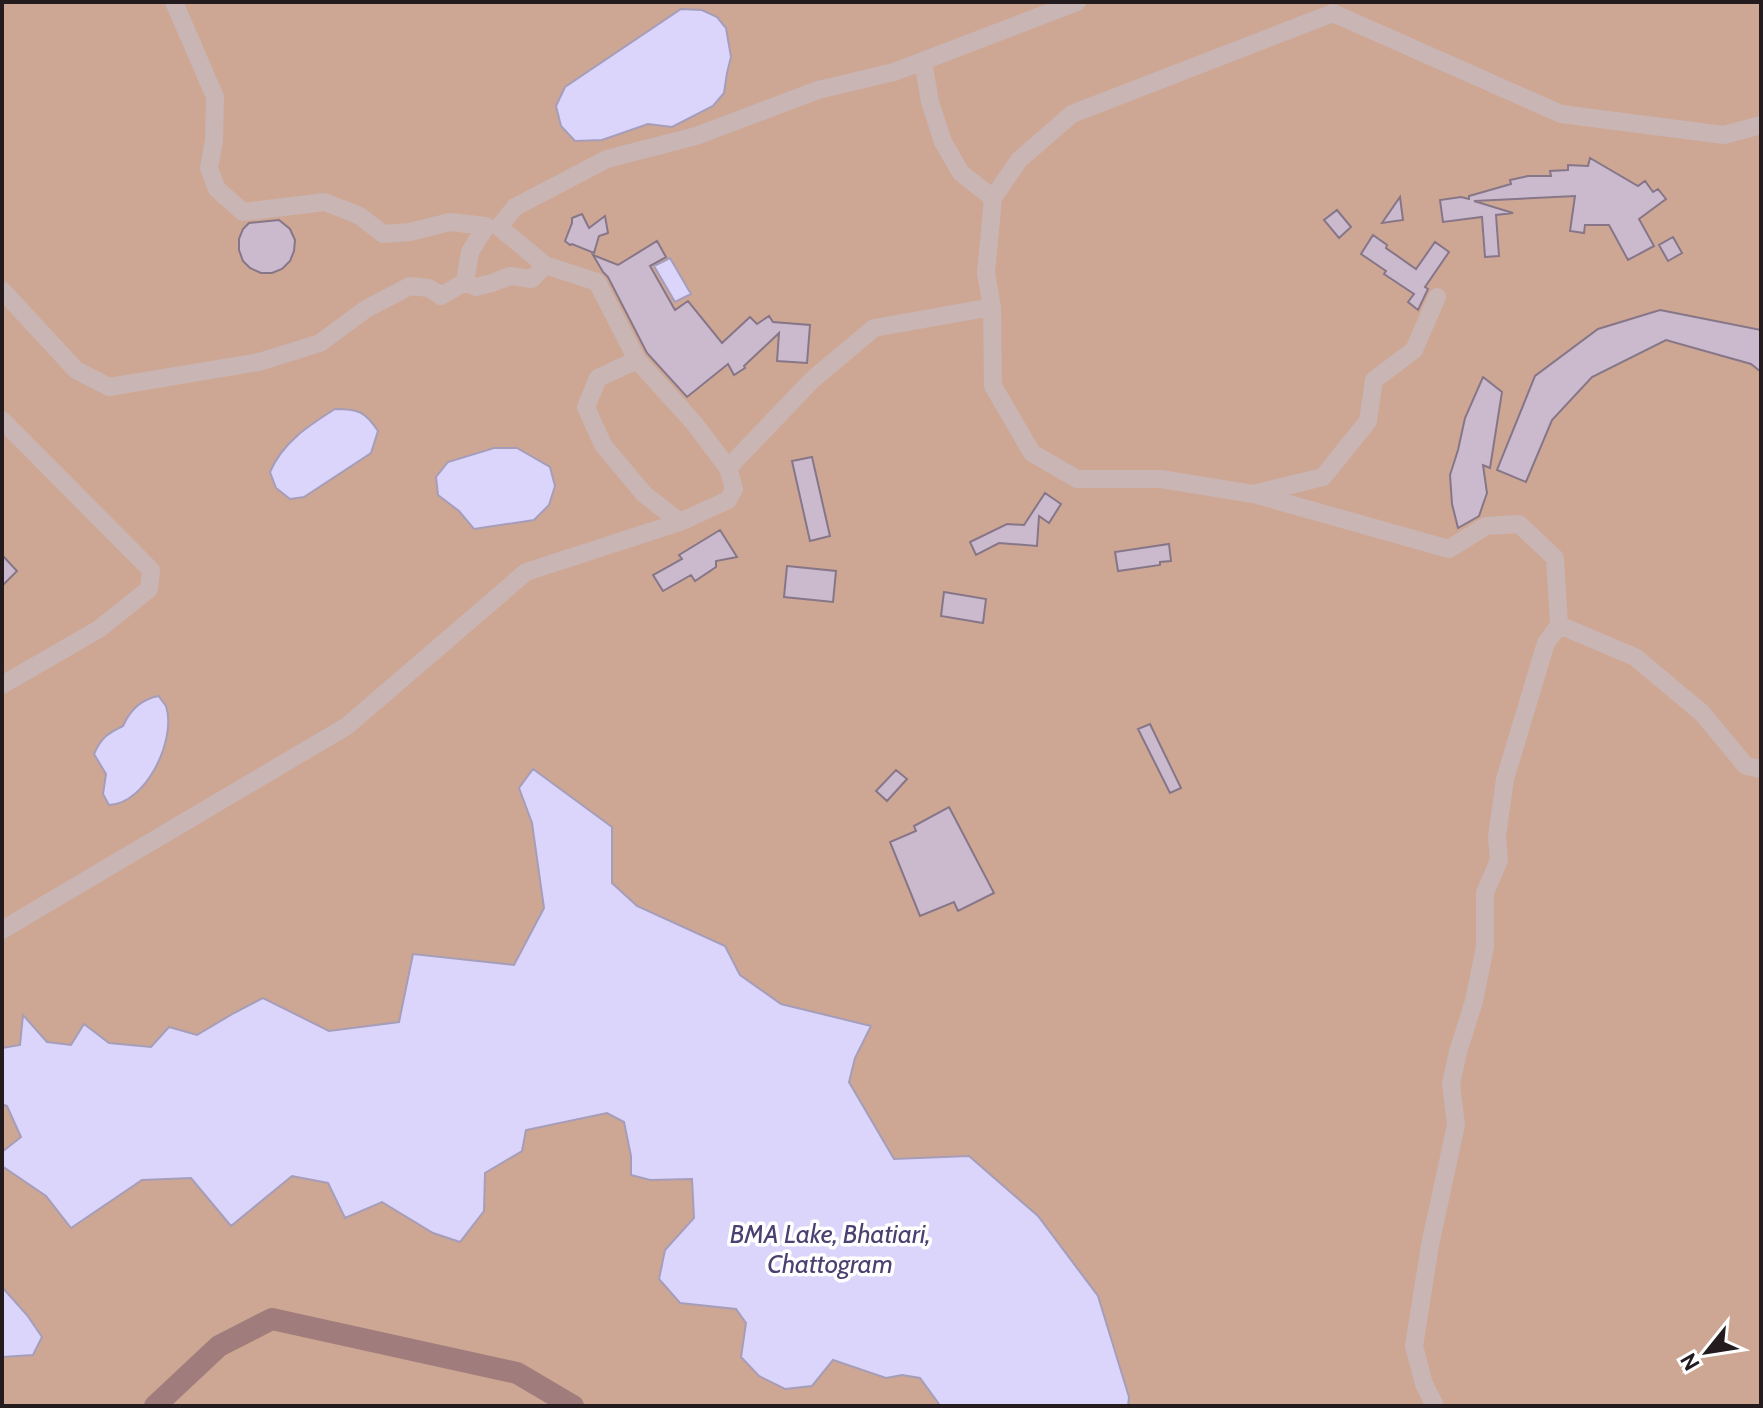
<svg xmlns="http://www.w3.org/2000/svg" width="1763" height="1408" font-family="Cabin,sans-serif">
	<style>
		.forest { fill: #cda794 }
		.water { fill: #dcd5fb; stroke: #a59db9; stroke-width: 2 }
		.building { fill: #cbbacd; stroke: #867688; stroke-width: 2 }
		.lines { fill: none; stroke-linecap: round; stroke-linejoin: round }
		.minor { stroke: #c9b5b4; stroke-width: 18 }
		.major { stroke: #a07d7c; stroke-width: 22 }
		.labels { text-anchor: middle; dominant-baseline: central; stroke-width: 7; stroke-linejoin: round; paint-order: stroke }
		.water-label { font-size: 26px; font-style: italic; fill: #4c4071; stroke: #fff }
	</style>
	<rect width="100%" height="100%" fill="#fbf6f8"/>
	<!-- forest -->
	<path class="forest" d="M2,2H1761V1406H2Z"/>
	<!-- water -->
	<path class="water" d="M681,9L702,10L717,17L726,28L731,57L727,73L724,93L713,106L672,127L648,124L602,140L575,141L561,126L556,106L565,87Z
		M670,258L691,294L675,302L654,266Z
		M335,409C358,409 365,411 378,431L371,453L304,497L290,499L276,488L270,472C283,442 308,426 335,409Z
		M494,448H517L550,467L555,486L549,505L534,520L474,529L459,511L438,495L436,477L448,462Z
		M159,696C160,699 165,704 166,706C177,739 146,804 109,805L103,794L106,774L94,754C101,738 108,733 123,726C130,710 141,699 159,696Z
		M533,769L612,827V883L637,906L725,946L740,975L781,1004L871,1026L855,1058L849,1082L894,1159L969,1156L1038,1216L1098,1296L1129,1397L1128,1406H938L939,1404L920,1378L902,1375L886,1378L833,1360L812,1386L785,1389L759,1376L741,1357L746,1323L736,1309L680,1303L659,1279L665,1250L694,1218L692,1179L650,1180L631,1175V1156L624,1122L607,1113L526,1130L522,1151L485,1173L484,1211L460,1242L433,1233L382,1202L345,1218L328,1183L292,1176L231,1226L191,1178L142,1180L71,1228L46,1196L2,1166V1152L21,1137L7,1106L2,1104V1048L20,1045L23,1015L47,1042L71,1045L84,1024L109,1043L151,1047L169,1027L197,1035L234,1013L263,998L329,1031L399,1022L413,954L514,965L544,908L532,823L519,788Z
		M2,1287L27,1315L42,1337L33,1355L2,1357Z"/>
	<!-- building -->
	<path class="building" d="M1590,158L1638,186L1645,181L1653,192L1658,189L1666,199L1639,219L1654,246L1628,260L1609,225H1585L1584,233L1570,231L1575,196L1474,201L1513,213L1496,215L1499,256L1485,257L1482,217L1443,222L1440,200L1461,197L1469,199V196L1511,184L1510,180L1528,176H1551L1550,171L1568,170V165L1588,166Z
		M1400,197L1403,220L1382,223Z
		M1337,210L1351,227L1339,238L1324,220Z
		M582,214L589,228L605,216L608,233L599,236L594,253L572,244L570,245L565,241L572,223V218Z
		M279,220L290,229L295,240L294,251L290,261L282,269L272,273H261L250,268L243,261L239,250V239L243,229L249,223Z
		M1373,235L1387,245L1386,248L1416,269L1435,242L1449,252L1425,287L1428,289L1418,310L1408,302L1414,294L1384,274L1386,271L1361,254Z
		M1673,237L1682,253L1668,261L1659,245Z
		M657,241L666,257L650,266L675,310L688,301L722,343L750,317L757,324L769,316L773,322L810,325L807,363L777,361L779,333L744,366L745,368L734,375L728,364L687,397L647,353L608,277L603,272L593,255L618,265Z
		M1660,310L1761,330V372L1751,364L1666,340L1592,377L1552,420L1526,482L1497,470L1535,376L1598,329Z
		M1483,377L1502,392L1490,468L1483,465L1487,493L1479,516L1458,528L1452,504L1450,475L1458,450L1465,418Z
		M812,457L830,536L810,541L792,461Z
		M1045,493L1061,504L1049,523L1039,516L1037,546L999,543L976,555L970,542L1007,524L1024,525Z
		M720,530L737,557L716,561V567L695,581L691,575L663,591L653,575L682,559L679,555Z
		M1169,544L1171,561L1160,562V565L1118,571L1115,552Z
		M2,555L17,571L2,586Z
		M787,566L836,571L833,602L784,597Z
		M944,592L986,599L983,623L941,616Z
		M1150,724L1181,788L1170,793L1138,729Z
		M896,770L907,779L887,801L876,791Z
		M949,807L994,893L958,911L954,902L920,916L890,842L916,831L914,826Z"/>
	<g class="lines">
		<!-- minor -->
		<path class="minor" d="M174,2L215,97L214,141L209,168L217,189L243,212L325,202L360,216L383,234L410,232L450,222L486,226L470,252L465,282
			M923,61L930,102L943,142L961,173L993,198
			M2,290L76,370L109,387L259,362L320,343L366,309L410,286L429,288L441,296L465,282L476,287L492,283L510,276L532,279L545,265
			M992,307L993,386L1032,453L1077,479H1161L1253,494L1323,477L1368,421L1374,380L1414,350L1437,297
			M637,360L598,378L586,407L603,445L644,494L680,522
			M2,420L151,570L149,589L99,629L2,685
			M728,468L812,380L874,328L992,307L986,273L993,198L1019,160L1072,114L1333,13L1561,114L1724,135L1761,125
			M1257,495L1449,549L1486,526L1519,524L1555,558L1559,625
			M2,930L347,726L526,572L680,522L728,500L734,489L728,468L694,423L637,360L597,282L545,265L499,227L515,207L607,159L696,136L818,90L894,72L1077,2
			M1435,1406L1424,1384L1414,1346L1430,1245L1456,1125L1451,1084L1458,1052L1474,1001L1485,947V893L1499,860L1497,837L1505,779L1546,643L1559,625L1635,657L1702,713L1746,766L1761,769"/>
		<!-- major -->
		<path class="major" d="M155,1406L219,1346L272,1319L517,1373L573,1406"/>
	</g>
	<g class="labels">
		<!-- water labels -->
		<g class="water-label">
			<text x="830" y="1234">BMA Lake, Bhatiari,<tspan x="830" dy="30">Chattogram</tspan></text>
		</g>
	</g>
	<!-- border -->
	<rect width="1763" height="1408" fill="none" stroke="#241b1f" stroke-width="8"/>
	<!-- north arrow -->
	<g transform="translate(1707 1352) rotate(240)" stroke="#ffffff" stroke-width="6" paint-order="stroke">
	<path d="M0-6L14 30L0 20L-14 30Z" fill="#241b1f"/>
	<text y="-12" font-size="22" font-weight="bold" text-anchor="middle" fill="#241b1f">N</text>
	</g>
</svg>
